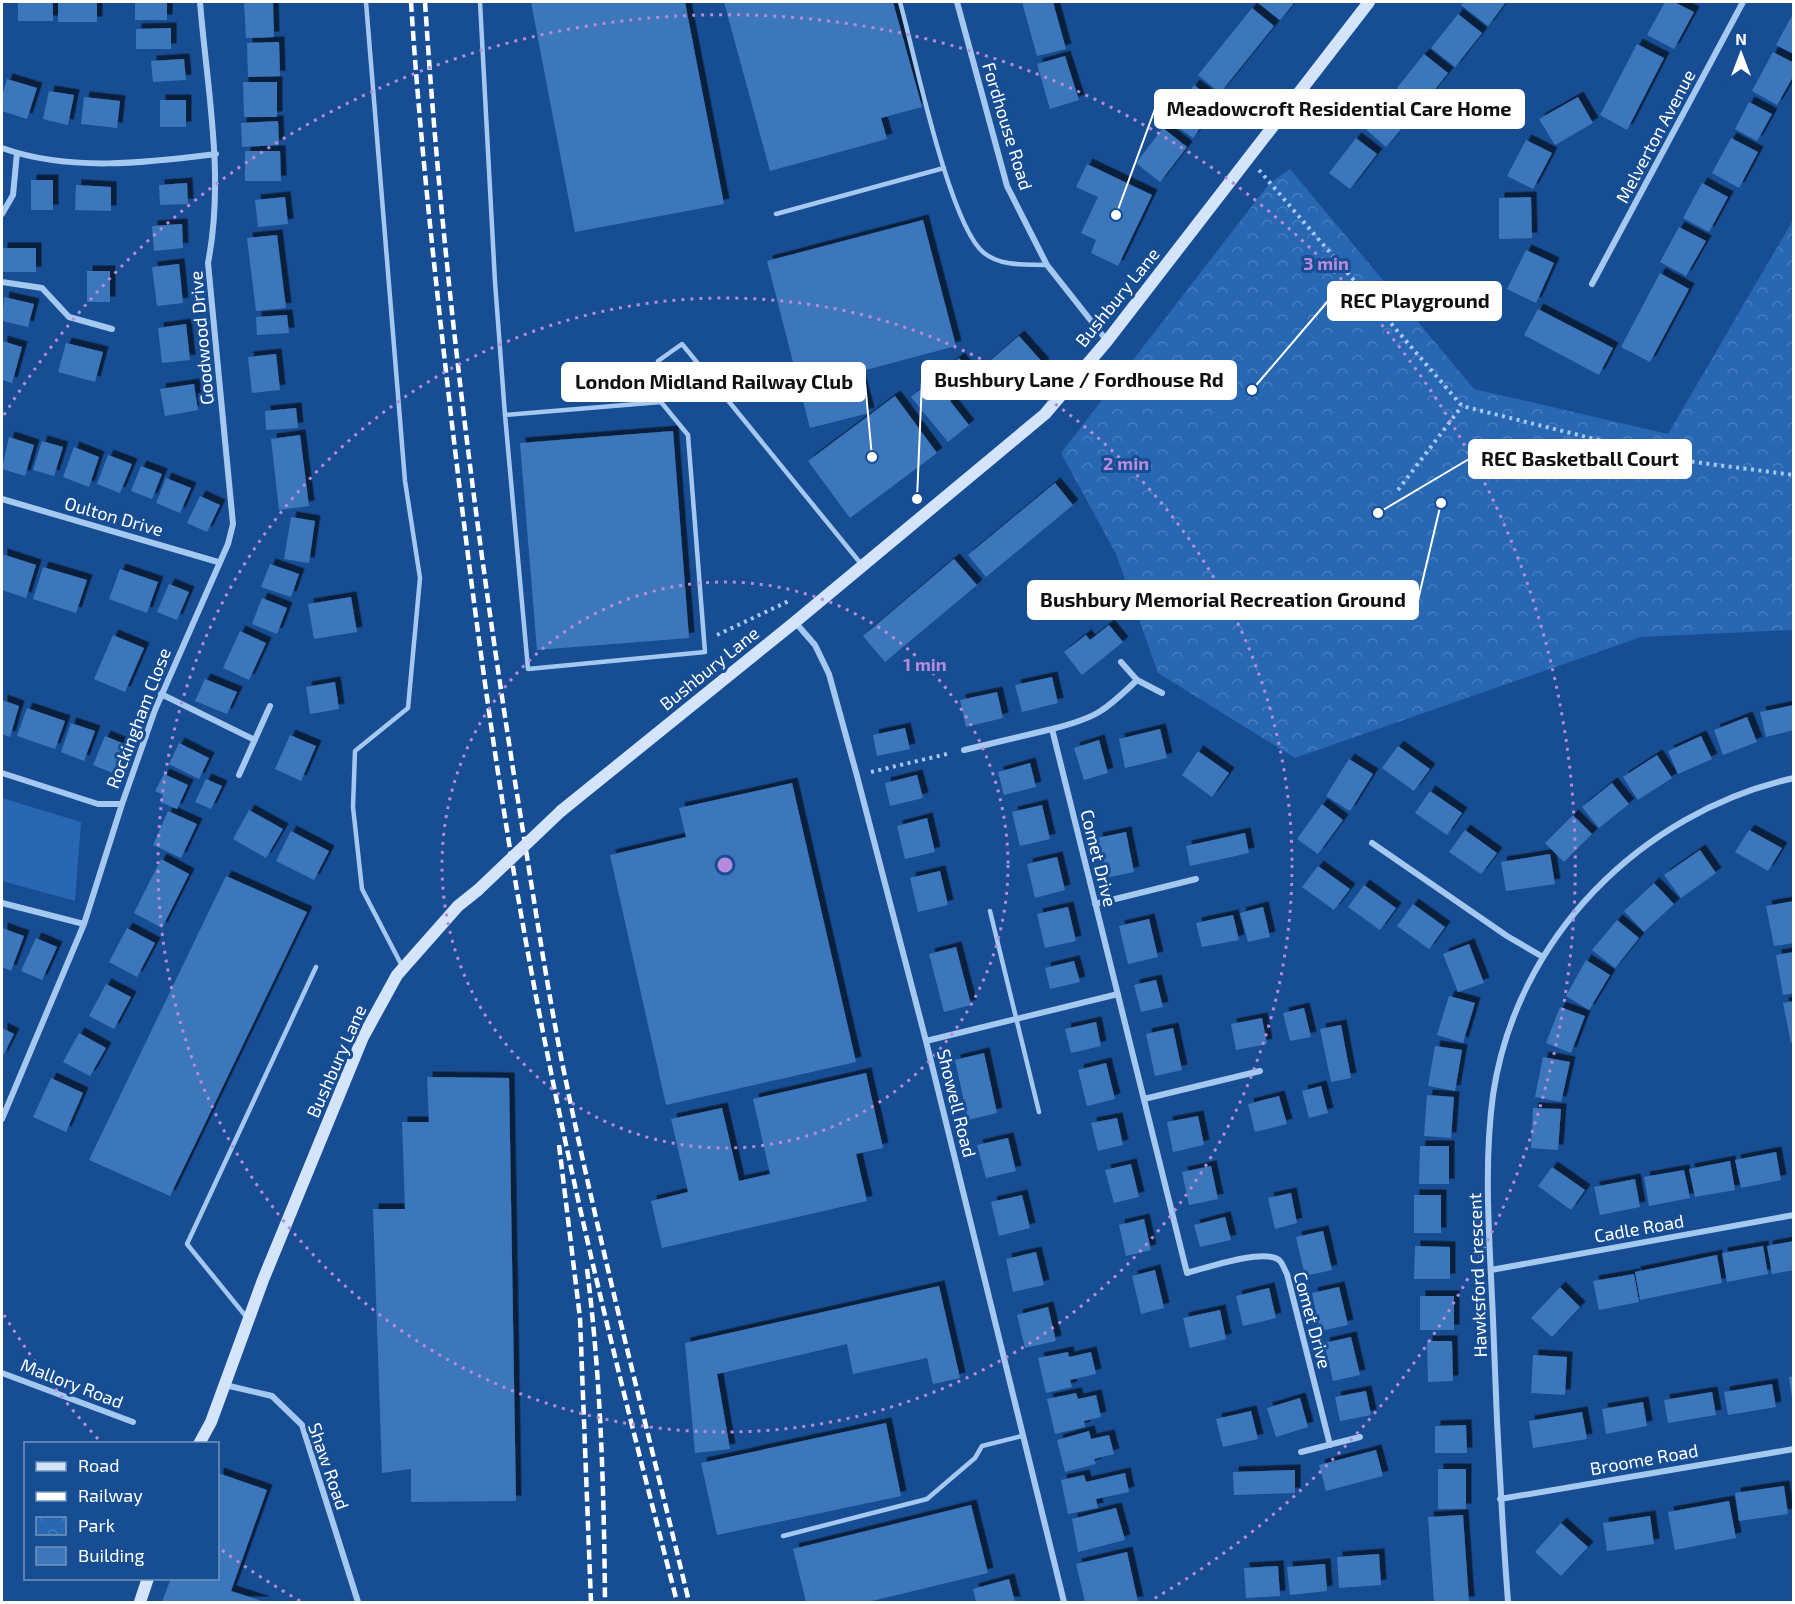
<svg xmlns="http://www.w3.org/2000/svg" width="1795" height="1604" font-family="'Exo 2',sans-serif">
	<style>
		.grass { fill: #2867b2 }
		.park { fill: url(#park-crowns) }
		.building { fill: #3e77bb; filter: url(#shadow) }
		.lines { fill: none; stroke-linecap: round; stroke-linejoin: round }
		.path { stroke: #a5c8f1; stroke-width: 4; stroke-dasharray: 3 4.5; stroke-linecap: butt }
		.lane { stroke: #a5c8f1; stroke-width: 4.5 }
		.street { stroke: #a5c8f1; stroke-width: 6 }
		.secondary { stroke: #d4e5fb; stroke-width: 12 }
		.rail { stroke: #fff; stroke-width: 4.5; stroke-dasharray: 10 4.5; stroke-linecap: butt }
		.secondary-bridge { stroke: #d4e5fb; stroke-width: 12 }
		.ring { fill: none; stroke: #b68bdc; stroke-width: 3; stroke-dasharray: 3 6 }
		.labels { text-anchor: middle; dominant-baseline: central; stroke-width: 6; stroke-linejoin: round; paint-order: stroke }
		.street-label { font-size: 18px; fill: #fff; stroke: #164d93 }
		.centre { fill: #b68bdc; stroke: #164d93; stroke-width: 3 }
		.ring-label { font-size: 18px; text-anchor: middle; font-weight: bold; fill: #b68bdc; stroke: #164d93; stroke-width: 6; stroke-linejoin: round; paint-order: stroke }
		.leader { fill: none; stroke: #fff; stroke-width: 2 }
		.callout-dot { fill: #fff; stroke: #164d93; stroke-width: 2 }
		.callout { fill: #fff; stroke: #fff; stroke-width: 2 }
		.callout-label { font-size: 20px; text-anchor: middle; font-weight: bold; fill: #111 }
	</style>
	<defs>
		<pattern id="park-crowns" width="20" height="18" patternUnits="userSpaceOnUse" patternTransform="scale(1.5)"><rect width="20" height="18" fill="#2867b2"/><path d="M2 6a3 3 0 1 1 6 0M12 15a3 3 0 1 1 6 0" fill="none" stroke="#487ebe"/></pattern>
		<filter id="shadow"><feDropShadow dx="5.5" dy="-5.5" stdDeviation="0" flood-color="#0009"/></filter>
	</defs>
	<rect width="100%" height="100%" fill="#164d93"/>
	<!-- grass -->
	<path class="grass" d="M2,798L81,822L75,901L2,881Z"/>
	<!-- park -->
	<path class="park" d="M1290,169L1474,389L1668,434L1793,220V630L1641,637L1295,758L1158,673L1116,554L1061,453L1269,184Z"/>
	<!-- building -->
	<path class="building" d="M18,2H53V21H18Z
		M58,2H97V22H58Z
		M135,2H167V20H135Z
		M244,2H273L274,37L246,38Z
		M531,2H685L724,204L575,232Z
		M724,2H893L922,107L881,118L887,139L770,171Z
		M1022,2H1053L1066,49L1037,56Z
		M1257,2H1295L1280,20Z
		M1464,2H1506L1488,26L1461,5Z
		M1665,2H1674L1694,12L1674,49L1647,35Z
		M1252,8L1274,26L1220,93L1198,75Z
		M1794,12V54L1776,45Z
		M1458,14L1482,33L1455,67L1431,48Z
		M171,28V49H136V29Z
		M279,42L280,76L248,77L247,43Z
		M1637,44L1664,58L1627,130L1600,115Z
		M1773,52L1794,63V75L1777,105L1752,91Z
		M1424,54L1448,73L1421,107L1397,88Z
		M1065,56L1079,100L1050,109L1037,64Z
		M184,59L186,80L153,82L151,61Z
		M7,79L37,88L27,119L2,111V96Z
		M243,82H277V117H244Z
		M1194,85L1218,103L1193,138L1169,121Z
		M49,91L74,95L68,125L43,119Z
		M1389,94L1414,114L1386,147L1362,126Z
		M84,97L120,101L117,128L81,124Z
		M1578,97L1593,123L1555,145L1539,119Z
		M160,100H186V127H160Z
		M1749,102L1772,114L1757,141L1735,129Z
		M278,121L279,145L242,147L241,123Z
		M1163,128L1187,147L1160,182L1136,163Z
		M1356,138L1377,154L1350,189L1329,173Z
		M1731,138L1758,152L1739,188L1712,173Z
		M1526,140L1552,153L1533,189L1507,176Z
		M245,151H280L281,181H245Z
		M1087,164L1152,195L1118,266L1091,253L1096,240L1081,233L1098,197L1076,187Z
		M31,180H53V210H31Z
		M187,183L188,204L160,205L159,185Z
		M1702,183L1728,197L1709,232L1683,218Z
		M76,185L111,187V211L75,210Z
		M285,197L288,224L258,227L255,200Z
		M1531,197L1532,238L1499,239V198Z
		M923,220L956,346L858,372L869,413L810,428L767,261Z
		M182,224L183,248L154,251L152,226Z
		M1679,227L1706,241L1686,276L1660,262Z
		M277,235L286,308L256,311L247,238Z
		M2,248H36V272H2Z
		M1526,250L1554,263L1536,303L1507,289Z
		M179,264L183,303L157,306L152,267Z
		M87,271H110V302H87Z
		M1660,273L1689,289L1650,362L1621,347Z
		M4,297L34,304L28,327L2,321Z
		M1538,309L1613,348L1599,375L1524,335Z
		M287,315L289,333L257,335L256,317Z
		M186,324L190,360L162,363L158,328Z
		M1019,336L1044,364L1008,396L983,367Z
		M2,341L22,347L12,383L2,380Z
		M66,343L103,352L95,382L58,372Z
		M276,354L280,390L252,393L248,357Z
		M959,358L977,379L950,401L969,425L948,442L911,397Z
		M194,384L198,410L165,416L160,389Z
		M895,396L937,453L850,518L808,461Z
		M296,408L298,428L266,430L265,411Z
		M673,431L689,638L537,650L520,443Z
		M300,435L309,506L279,510L271,439Z
		M9,437L34,445L25,476L2,469Z
		M42,441L63,447L54,476L33,470Z
		M74,447L99,457L89,487L63,477Z
		M108,455L132,464L120,493L97,484Z
		M141,466L162,474L152,499L131,491Z
		M166,478L191,488L180,513L156,503Z
		M1055,483L1073,505L986,577L968,555Z
		M200,496L220,505L207,532L187,523Z
		M291,517L315,521L309,563L284,559Z
		M2,554L36,565L26,598L2,590Z
		M954,559L977,585L885,662L863,636Z
		M270,564L299,574L291,597L261,587Z
		M43,567L87,580L76,613L33,599Z
		M120,569L158,582L147,613L109,599Z
		M169,584L189,592L177,620L157,612Z
		M351,597L357,632L314,639L308,604Z
		M262,598L287,608L277,634L252,624Z
		M1109,625L1123,642L1082,675L1064,652L1086,635L1090,640Z
		M240,631L266,643L249,680L223,668Z
		M113,635L144,648L125,692L94,679Z
		M1052,677L1058,703L1022,712L1015,685Z
		M205,679L237,692L227,714L195,701Z
		M335,682L339,709L310,714L306,687Z
		M997,692L1003,718L966,727L960,700Z
		M2,700L19,706L10,737L2,734Z
		M1794,705V730L1766,737L1760,712Z
		M27,708L65,721L55,749L17,736Z
		M1747,717L1757,742L1723,755L1714,730Z
		M71,723L95,731L84,761L61,752Z
		M905,728L910,749L877,756L873,735Z
		M1160,729L1167,758L1125,768L1119,739Z
		M290,735L316,746L301,781L275,769Z
		M105,736L127,745L115,774L93,765Z
		M1701,736L1712,759L1678,774L1668,751Z
		M1099,740L1108,773L1084,780L1074,748Z
		M179,743L209,758L199,779L169,764Z
		M1398,746L1430,769L1414,791L1382,768Z
		M1198,751L1229,773L1212,797L1182,775Z
		M1657,755L1672,778L1638,800L1623,777Z
		M1349,759L1373,774L1350,811L1326,796Z
		M1030,763L1036,787L1004,795L998,772Z
		M164,774L188,785L177,809L160,802L163,795L155,791Z
		M917,775L923,798L890,806L885,783Z
		M206,779L222,786L211,809L195,802Z
		M792,783L856,1062L666,1105L610,855L686,837L679,808Z
		M1612,783L1629,804L1599,828L1582,807Z
		M1430,791L1462,813L1447,835L1415,813Z
		M1322,804L1343,820L1318,854L1297,839Z
		M1042,805L1050,839L1020,846L1012,812Z
		M249,810L283,829L266,858L233,839Z
		M168,811L197,824L181,858L153,845Z
		M1573,815L1592,834L1564,862L1545,843Z
		M927,818L935,852L905,859L897,826Z
		M1465,830L1497,853L1481,874L1449,852Z
		M1749,830L1782,848L1768,871L1735,852Z
		M291,831L329,851L314,880L276,861Z
		M1126,832L1134,872L1105,878L1097,838Z
		M1245,833L1249,853L1190,866L1186,846Z
		M1700,850L1716,873L1681,898L1664,875Z
		M1550,854L1555,884L1506,891L1501,862Z
		M1057,857L1065,890L1035,898L1027,864Z
		M161,859L189,874L162,928L134,913Z
		M1318,866L1350,889L1334,910L1302,887Z
		M940,871L948,905L918,912L910,878Z
		M226,876L307,912L170,1196L89,1160Z
		M1654,883L1674,904L1644,932L1624,911Z
		M1364,885L1396,908L1380,930L1348,907Z
		M1794,901V943L1774,946L1766,906Z
		M1413,904L1445,927L1429,949L1397,926Z
		M1068,907L1076,941L1045,948L1037,914Z
		M1263,907L1270,937L1248,942L1240,913Z
		M1233,915L1239,940L1202,947L1196,923Z
		M1149,919L1158,957L1128,964L1119,926Z
		M1617,920L1639,938L1615,968L1592,950Z
		M2,928L24,936L11,971L2,967Z
		M127,928L155,943L137,977L109,962Z
		M36,938L57,947L42,980L21,971Z
		M1469,944L1484,983L1458,992L1443,954Z
		M956,947L971,1005L944,1012L929,954Z
		M1794,952V993L1783,995L1776,955Z
		M1586,960L1610,975L1589,1010L1566,996Z
		M1074,961L1080,982L1050,989L1045,968Z
		M1156,980L1163,1007L1141,1012L1134,985Z
		M106,984L131,997L114,1029L89,1016Z
		M1449,996L1475,1003L1463,1043L1437,1035Z
		M1794,1001V1042L1791,1043L1783,1003Z
		M1560,1007L1585,1016L1571,1053L1546,1043Z
		M1304,1008L1311,1037L1290,1041L1283,1013Z
		M1262,1018L1267,1044L1236,1050L1231,1024Z
		M1096,1022L1101,1046L1071,1053L1065,1029Z
		M1341,1025L1351,1078L1331,1082L1320,1029Z
		M2,1028L14,1034L2,1058Z
		M1173,1028L1182,1070L1155,1076L1146,1034Z
		M79,1033L106,1048L90,1076L63,1062Z
		M1435,1046L1462,1050L1455,1091L1428,1086Z
		M984,1053L997,1113L968,1120L955,1060Z
		M1543,1057L1570,1062L1561,1102L1535,1097Z
		M1106,1063L1115,1099L1087,1106L1078,1070Z
		M866,1073L883,1148L856,1154L867,1201L662,1248L651,1201L688,1192L671,1119L722,1108L739,1181L770,1174L753,1099Z
		M427,1077L509,1078L516,1501L411,1502V1469L382,1473L373,1209H405L402,1122H429Z
		M51,1078L83,1093L66,1132L33,1117Z
		M1321,1086L1328,1113L1309,1118L1302,1091Z
		M1427,1095L1454,1097L1451,1138L1424,1136Z
		M1279,1096L1287,1124L1255,1132L1248,1104Z
		M1533,1108L1561,1109L1558,1150L1531,1148Z
		M1198,1116L1204,1145L1173,1152L1167,1122Z
		M1117,1118L1123,1145L1098,1151L1091,1123Z
		M1008,1138L1016,1171L986,1178L977,1145Z
		M1420,1146H1449V1184H1419Z
		M1776,1152L1781,1180L1741,1188L1735,1160Z
		M1730,1161L1735,1190L1695,1197L1689,1169Z
		M1131,1164L1139,1197L1114,1203L1105,1170Z
		M1211,1166L1218,1199L1189,1205L1182,1172Z
		M1552,1167L1585,1190L1571,1210L1538,1186Z
		M1684,1170L1690,1198L1649,1206L1644,1177Z
		M1635,1179L1640,1207L1600,1215L1594,1187Z
		M1291,1193L1297,1223L1275,1229L1268,1198Z
		M1022,1195L1030,1228L999,1236L991,1202Z
		M1414,1195H1441V1233H1414Z
		M1225,1217L1231,1240L1200,1247L1194,1225Z
		M1144,1219L1151,1250L1126,1256L1119,1225Z
		M1323,1231L1332,1270L1305,1276L1296,1237Z
		M1794,1241V1270L1772,1274L1767,1246Z
		M1415,1246L1450,1247V1279H1414Z
		M1763,1246L1768,1274L1727,1282L1722,1253Z
		M1036,1252L1044,1285L1013,1292L1006,1259Z
		M1717,1255L1722,1283L1640,1300L1635,1272Z
		M1155,1270L1164,1308L1141,1314L1132,1276Z
		M1634,1274L1639,1302L1599,1310L1593,1281Z
		M939,1286L960,1378L933,1384L927,1358L853,1374L847,1344L717,1374L730,1449L695,1453L685,1343Z
		M1339,1287L1348,1325L1320,1331L1312,1293Z
		M1560,1287L1580,1307L1552,1337L1531,1318Z
		M1269,1288L1276,1318L1243,1326L1236,1296Z
		M1420,1296H1454V1330H1420Z
		M1048,1307L1056,1341L1025,1348L1017,1315Z
		M1220,1310L1226,1339L1190,1348L1183,1318Z
		M1351,1337L1360,1375L1333,1381L1324,1343Z
		M1427,1341H1452L1453,1381L1428,1382Z
		M1068,1352L1069,1357L1091,1352L1096,1374L1070,1380L1072,1387L1046,1393L1038,1358Z
		M1533,1355L1567,1357L1565,1395L1531,1393Z
		M1794,1376V1398H1792L1789,1377Z
		M1772,1384L1776,1407L1728,1415L1724,1392Z
		M1366,1391L1371,1415L1340,1421L1335,1397Z
		M1712,1392L1716,1415L1668,1423L1664,1400Z
		M1076,1393L1078,1399L1096,1395L1101,1417L1084,1421L1085,1427L1055,1434L1047,1399Z
		M1300,1398L1308,1427L1276,1437L1267,1408Z
		M1643,1402L1647,1426L1606,1434L1602,1409Z
		M1251,1411L1258,1439L1223,1447L1216,1419Z
		M1582,1412L1587,1439L1533,1448L1529,1421Z
		M886,1423L901,1496L717,1535L701,1463Z
		M1466,1425L1467,1453H1435V1426Z
		M1089,1431L1091,1439L1109,1435L1114,1454L1094,1459L1096,1464L1065,1472L1057,1440Z
		M1376,1450L1383,1476L1326,1491L1319,1465Z
		M1438,1469H1466V1509H1438Z
		M1295,1470V1493L1234,1495L1233,1472Z
		M218,1473L267,1490L231,1591L265,1602H162L171,1578H218Z
		M1125,1473L1129,1492L1096,1499L1098,1508L1068,1514L1061,1480L1084,1475L1086,1482Z
		M1784,1486L1788,1514L1739,1521L1735,1493Z
		M1729,1501L1736,1538L1675,1550L1668,1512Z
		M971,1505L988,1573L868,1602H806L793,1549Z
		M1116,1508L1125,1540L1078,1552L1072,1519Z
		M1463,1515L1469,1602H1434L1428,1517Z
		M1650,1516L1654,1544L1607,1551L1603,1523Z
		M1561,1523L1588,1547L1561,1576L1535,1552Z
		M1127,1552L1138,1602H1085L1076,1564Z
		M1379,1554L1381,1585L1339,1588L1337,1557Z
		M1325,1564L1327,1591L1290,1595L1287,1567Z
		M1278,1566L1280,1596L1246,1598L1244,1568Z
		M1009,1579L1015,1602H976L973,1589Z"/>
	<g class="lines">
		<!-- path -->
		<path class="path" d="M1259,170L1462,406L1679,460L1794,475
			M1398,490L1462,406
			M717,635L791,600
			M871,772L951,753"/>
		<!-- lane -->
		<path class="lane" d="M366,2L405,481L420,578L408,708L355,751L353,807L362,889L402,966
			M480,2L495,282L505,415
			M900,2C914,52 949,225 984,253C1002,267 1026,264 1047,265
			M776,214L944,168
			M661,402L688,435L705,652L528,669L505,415L661,402L658,361L682,344L862,565
			M990,911L1039,1112
			M248,1319L187,1244L316,967
			M783,1536L927,1499L975,1458L982,1446L1022,1436"/>
		<!-- street -->
		<path class="street" d="M957,2L1007,186L1047,265L1107,341
			M2,148C69,172 146,163 216,154
			M2,214L13,195L17,153
			M2,282L42,288L69,317L112,329
			M1592,284L1743,2
			M2,499L218,562
			M795,622L815,645L829,674L857,776L926,1041L1064,1602
			M1121,662L1137,680L1162,693
			M161,694L255,740
			M1052,729C1096,718 1105,711 1137,680
			M964,750L1052,729L1187,1273C1205,1268 1267,1247 1280,1261C1283,1264 1285,1271 1287,1274L1330,1445
			M2,773L98,804H122L155,710L228,544L233,524L208,263C225,176 207,89 200,2
			M239,775L270,706
			M1372,843L1507,936L1543,957
			M2,903L84,924L122,804
			M1095,904L1196,879
			M926,1041L1118,994
			M1144,1099L1260,1071
			M2,1119L84,924
			M1491,1270L1794,1215
			M2,1373L133,1422
			M225,1385L272,1396L302,1425L358,1602
			M1301,1452L1360,1437
			M1500,1499L1794,1449
			M1508,1602C1501,1508 1496,1414 1493,1319C1490,1245 1483,1169 1493,1095C1516,938 1641,812 1794,778"/>
		<!-- secondary -->
		<path class="secondary" d="M561,811L795,622L1045,414L1107,341L1369,2
			M199,1444L211,1422L263,1280L363,1037L397,975L458,906L478,890
			M140,1602L148,1578"/>
		<!-- rail -->
		<path class="rail" d="M411,2C420,143 436,284 452,424C477,637 506,852 549,1062C585,1244 631,1423 677,1602
			M425,2C442,265 475,527 516,788C531,879 544,971 562,1062C599,1244 646,1423 689,1602
			M559,1145L580,1318L591,1602
			M587,1269C601,1379 604,1492 605,1602"/>
		<!-- secondary-bridge -->
		<path class="secondary-bridge" d="M478,890L561,811"/>
	</g>
	<!-- distance rings -->
	<g class="ring">
		<circle cx="725" cy="865" r="283"/>
		<circle cx="725" cy="865" r="567"/>
		<path d="M300 1601A850 850 0 0 1 219 1548M98 1439A850 850 0 0 1 4 1315M4 415A850 850 0 1 1 1150 1601"/>
	</g>
	<g class="labels">
		<!-- street labels -->
		<g class="street-label">
			<text transform="translate(1008 126) rotate(73)">Fordhouse Road</text>
			<text transform="translate(1655 136) rotate(-62)">Melverton Avenue</text>
			<text transform="translate(1117 297) rotate(-51)">Bushbury Lane</text>
			<text transform="translate(201 338) rotate(-95)">Goodwood Drive</text>
			<text transform="translate(114 516) rotate(16)">Oulton Drive</text>
			<text transform="translate(709 668) rotate(-39)">Bushbury Lane</text>
			<text transform="translate(138 718) rotate(-69)">Rockingham Close</text>
			<text transform="translate(1099 858) rotate(76)">Comet Drive</text>
			<text transform="translate(336 1061) rotate(-66)">Bushbury Lane</text>
			<text transform="translate(957 1103) rotate(76)">Showell Road</text>
			<text transform="translate(1639 1228) rotate(-10)">Cadle Road</text>
			<text transform="translate(1477 1275) rotate(-92)">Hawksford Crescent</text>
			<text transform="translate(1313 1320) rotate(75)">Comet Drive</text>
			<text transform="translate(72 1383) rotate(21)">Mallory Road</text>
			<text transform="translate(1644 1459) rotate(-10)">Broome Road</text>
			<text transform="translate(329 1466) rotate(71)">Shaw Road</text>
		</g>
	</g>
	<circle cx="725" cy="865" r="9" class="centre"/>
	<g class="ring-label">
		<text x="1326" y="270">3 min</text>
		<text x="1126" y="470">2 min</text>
		<text x="925" y="671">1 min</text>
	</g>
	<!-- callouts -->
	<path class="leader" d="M1116 215L1155 109M1252 390L1328 301M917 499L922 380M872 457L865 382M1378 513L1469 459M1441 503L1418 600"/>
	<g class="callout-dot">
		<circle cx="1116" cy="215" r="6"/>
		<circle cx="1252" cy="390" r="6"/>
		<circle cx="917" cy="499" r="6"/>
		<circle cx="872" cy="457" r="6"/>
		<circle cx="1378" cy="513" r="6"/>
		<circle cx="1441" cy="503" r="6"/>
	</g>
	<g class="callout">
		<rect x="1155" y="90" width="369" height="38" rx="6"/>
		<rect x="1328" y="282" width="173" height="38" rx="6"/>
		<rect x="922" y="361" width="314" height="38" rx="6"/>
		<rect x="562" y="363" width="303" height="38" rx="6"/>
		<rect x="1469" y="440" width="222" height="38" rx="6"/>
		<rect x="1028" y="581" width="390" height="38" rx="6"/>
	</g>
	<g class="callout-label">
		<text x="1339" y="116">Meadowcroft Residential Care Home</text>
		<text x="1415" y="308">REC Playground</text>
		<text x="1079" y="387">Bushbury Lane / Fordhouse Rd</text>
		<text x="714" y="389">London Midland Railway Club</text>
		<text x="1580" y="466">REC Basketball Court</text>
		<text x="1223" y="607">Bushbury Memorial Recreation Ground</text>
	</g>
	<!-- border -->
	<rect width="1795" height="1604" fill="none" stroke="#ffffff" stroke-width="6"/>
	<!-- legend -->
	<rect x="24" y="1442" width="195" height="138" fill="#164d93" stroke="#7394be" stroke-width="1.5"/>
	<rect x="36" y="1462" width="30" height="9" fill="#d4e5fb" stroke="#7394be" stroke-width="1.5"/>
	<text x="78" y="1472" font-size="18" fill="#ffffff">Road</text>
	<rect x="36" y="1492" width="30" height="9" fill="#ffffff" stroke="#7394be" stroke-width="1.5"/>
	<text x="78" y="1502" font-size="18" fill="#ffffff">Railway</text>
	<rect x="36" y="1517" width="30" height="18" fill="url(#park-crowns)" stroke="#7394be" stroke-width="1.5"/>
	<text x="78" y="1532" font-size="18" fill="#ffffff">Park</text>
	<rect x="36" y="1547" width="30" height="18" fill="#3e77bb" stroke="#7394be" stroke-width="1.5"/>
	<text x="78" y="1562" font-size="18" fill="#ffffff">Building</text>
	<!-- north arrow -->
	<g transform="translate(1741 54)" stroke="#164d93" stroke-width="4.5" paint-order="stroke">
	<path d="M0-4.5L10 22L0 15L-10 22Z" fill="#ffffff"/>
	<text y="-9" font-size="16" font-weight="bold" text-anchor="middle" fill="#ffffff">N</text>
	</g>
</svg>
